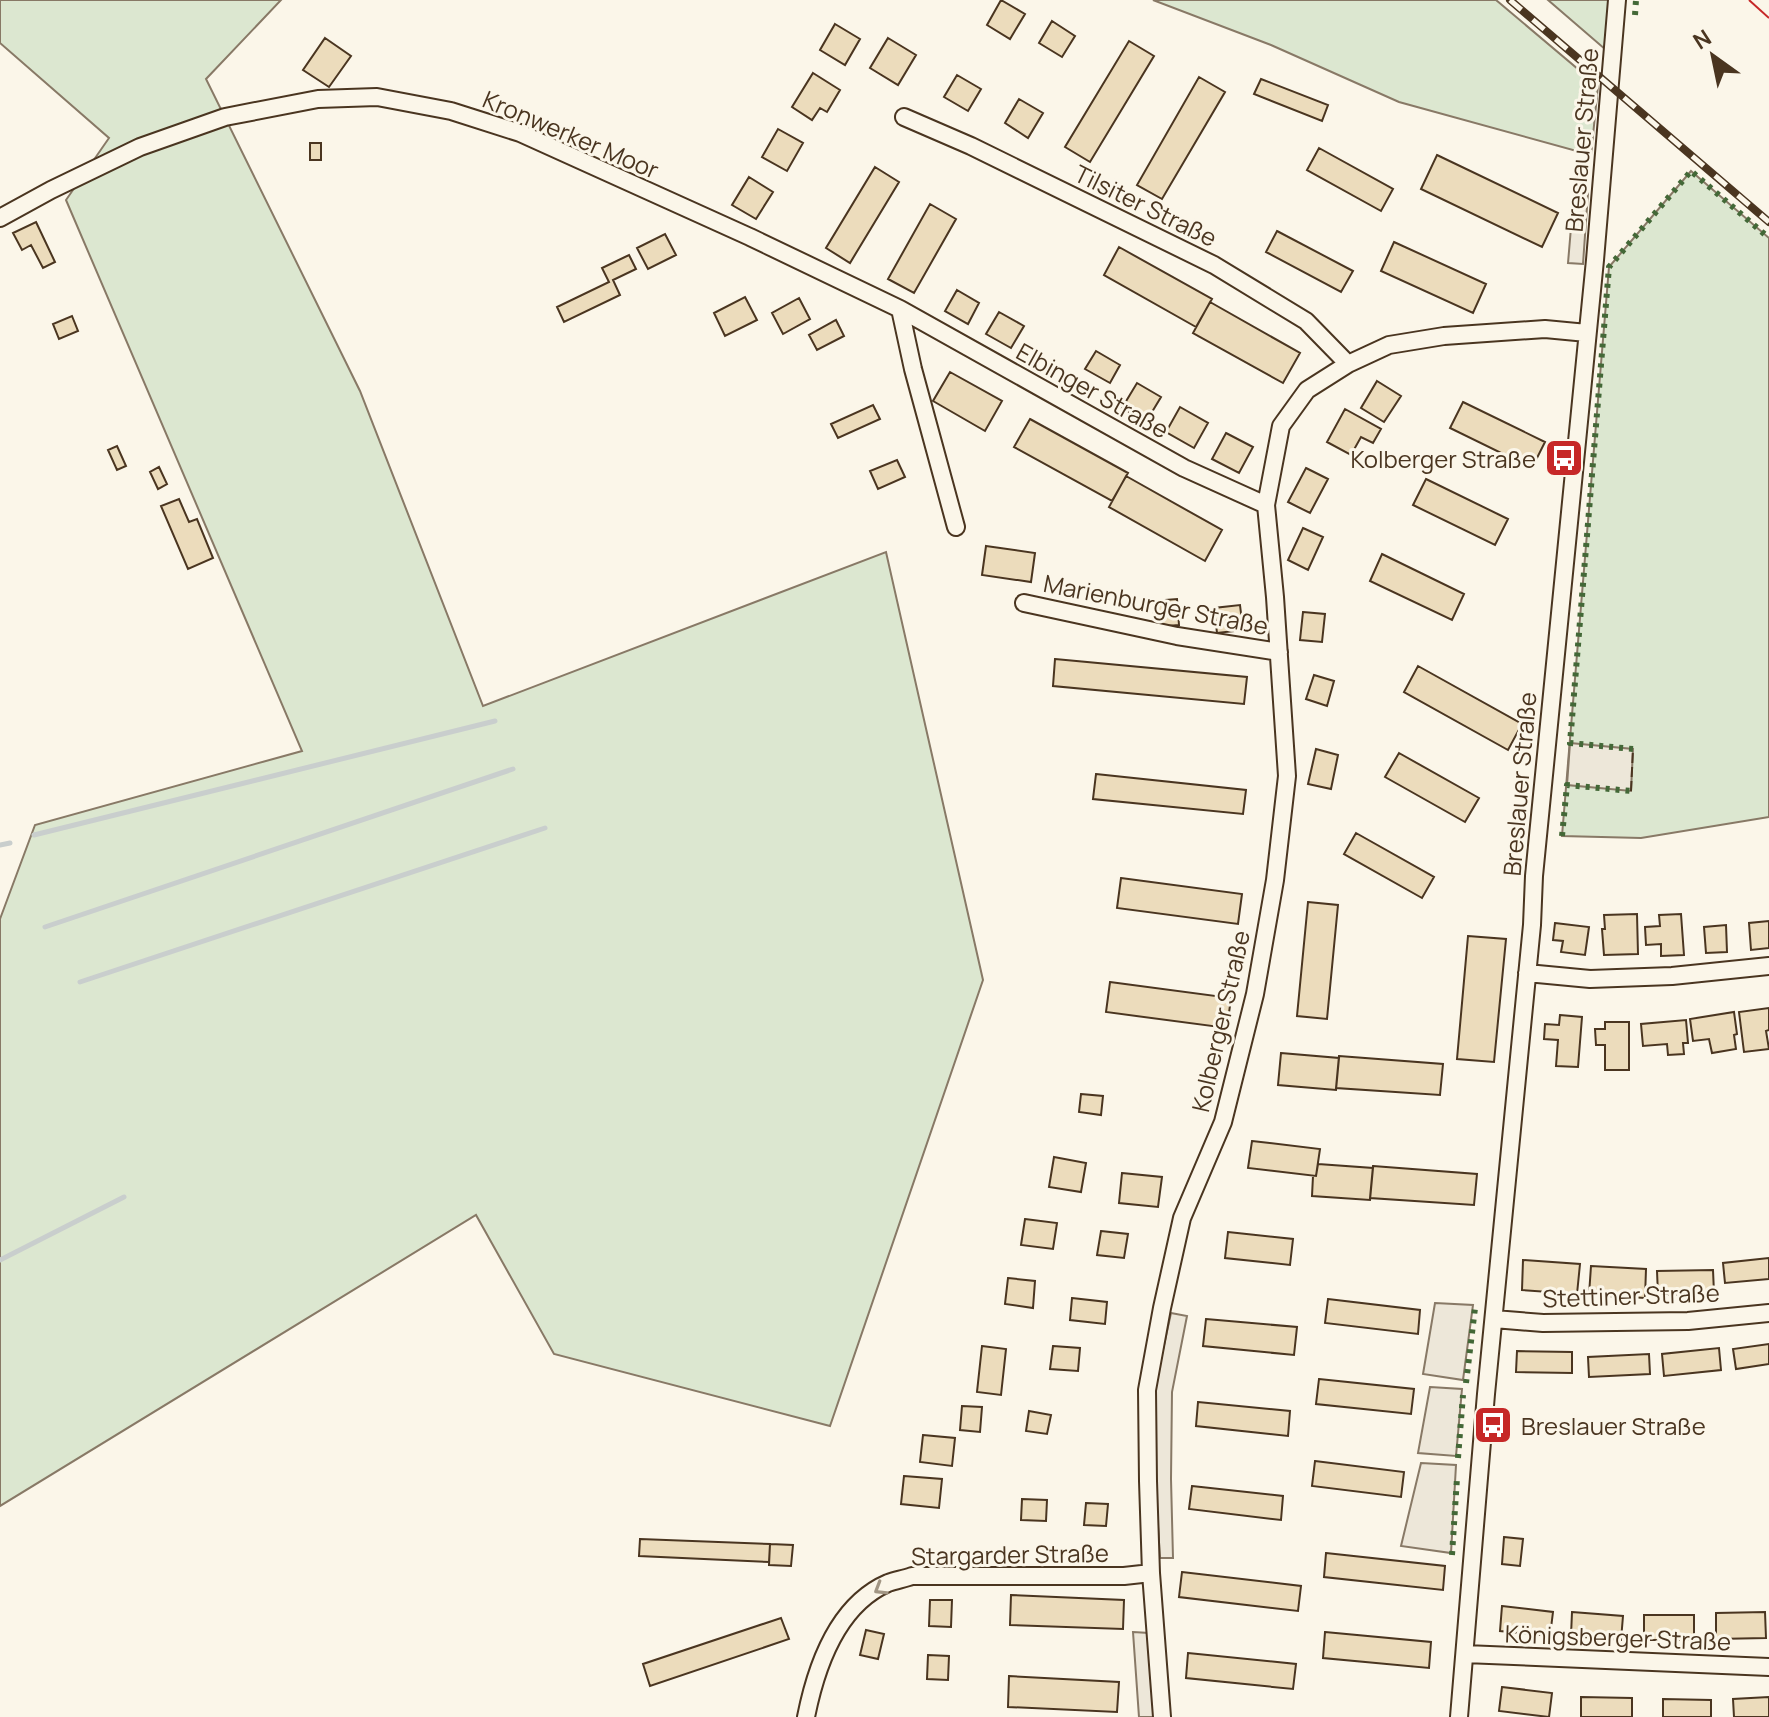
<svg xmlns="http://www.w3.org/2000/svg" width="1769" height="1717" font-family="Manrope,sans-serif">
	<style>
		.green { fill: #dce7d0; stroke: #887966; stroke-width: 2 }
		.parking { fill: #ede7d9; stroke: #887966; stroke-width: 2 }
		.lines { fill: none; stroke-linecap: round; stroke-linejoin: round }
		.stream { stroke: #c9cecd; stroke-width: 5 }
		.building { fill: #ecdcbc; stroke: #4a3520; stroke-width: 2 }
		.street-casing { stroke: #4a3520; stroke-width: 20 }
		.street { stroke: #fbf6e9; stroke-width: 16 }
		.rail-casing { stroke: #4a3520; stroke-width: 8 }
		.rail { stroke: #fbf6e9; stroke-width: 5; stroke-dasharray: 15; stroke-linecap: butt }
		.hedge { stroke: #436837; stroke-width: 6; stroke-dasharray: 4 6; stroke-linecap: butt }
		.fence { stroke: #4a3520; stroke-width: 2; stroke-dasharray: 10 4; stroke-linecap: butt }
		.power { stroke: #c62828; stroke-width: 2; stroke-dasharray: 28 6 4 6; stroke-linecap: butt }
		.oneway { stroke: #a29684 }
		.labels { text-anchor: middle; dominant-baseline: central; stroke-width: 6; stroke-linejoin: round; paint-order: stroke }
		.street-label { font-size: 24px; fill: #4a3520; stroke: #fbf6e9 }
		.poi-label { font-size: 24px; fill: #4a3520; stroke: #fbf6e9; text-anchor: end }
	</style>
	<rect width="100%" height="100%" fill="#fbf6e9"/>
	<!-- green -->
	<path class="green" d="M0,0H281L206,79L360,391L483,706L886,552L983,980L830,1426L554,1354L476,1215L0,1506V919L35,825L302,751L66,200L109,138L0,43Z
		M1153,0H1496L1598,86L1591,155L1399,102L1271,45Z
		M1548,0H1617L1613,56Z
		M1691,171L1769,238V817L1641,838L1562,836L1609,267Z"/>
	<!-- parking -->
	<path class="parking" d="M1574,192L1588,193L1583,264L1568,263Z
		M1570,743L1633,749L1631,791L1567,785Z
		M1435,1303L1473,1305L1463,1380L1423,1374Z
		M1171,1313L1187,1316L1172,1392L1171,1479L1173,1558H1160L1155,1479L1154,1391Z
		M1430,1387L1462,1389L1456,1456L1418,1453Z
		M1421,1463L1456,1465L1451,1553L1401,1546Z
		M1133,1632L1149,1633L1154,1717H1139Z"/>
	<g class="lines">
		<!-- stream -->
		<path class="stream" d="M34,835L495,721
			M0,845L10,843
			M45,927L513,769
			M80,982L545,828
			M0,1260L124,1197"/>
	</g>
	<!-- building -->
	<path class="building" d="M1001,0L1025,14L1010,39L987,25Z
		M1052,21L1075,36L1062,57L1039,43Z
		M835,24L860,39L845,65L820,50Z
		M325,38L351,56L329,87L303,70Z
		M888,38L916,55L898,85L870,68Z
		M1129,41L1154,56L1090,162L1065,147Z
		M813,73L840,90L827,112L820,108L812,120L792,107Z
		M957,75L981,89L968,111L944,97Z
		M1199,77L1225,92L1162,199L1137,185Z
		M1261,79L1328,105L1322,121L1254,94Z
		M1019,99L1043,113L1028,138L1005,123Z
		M778,129L803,143L787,171L762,157Z
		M310,143H321V160H310Z
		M1319,148L1393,189L1381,211L1307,170Z
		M1437,155L1558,213L1542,247L1421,189Z
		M875,167L899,182L850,263L826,248Z
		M749,177L773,192L756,219L732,205Z
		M930,204L956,219L914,293L888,279Z
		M36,222L55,262L43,268L31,245L22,250L13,233Z
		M1277,231L1353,271L1341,292L1266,252Z
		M665,234L676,255L648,269L637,248Z
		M1394,242L1486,284L1473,313L1381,271Z
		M1119,247L1212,299L1196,327L1104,275Z
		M629,255L636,269L613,280L620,295L564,322L557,307L609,282L602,268Z
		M957,290L979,303L968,324L945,311Z
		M745,297L757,320L725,336L714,313Z
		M799,298L810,319L783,334L772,313Z
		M1210,302L1300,353L1283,383L1193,333Z
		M999,312L1024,326L1011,348L986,334Z
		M72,316L78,331L59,339L53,324Z
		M836,320L844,336L817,350L809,335Z
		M1096,351L1120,365L1110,383L1085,369Z
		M950,372L1002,401L985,431L933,401Z
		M1377,381L1401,396L1384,422L1361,408Z
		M1137,383L1161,397L1146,422L1122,408Z
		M1463,402L1545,442L1532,468L1450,428Z
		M873,405L880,419L838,438L831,424Z
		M1180,407L1208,423L1194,448L1166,432Z
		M1345,409L1381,429L1373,443L1361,437L1351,455L1327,442Z
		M1030,419L1128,473L1112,501L1014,447Z
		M1226,433L1253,447L1239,473L1212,459Z
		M117,446L126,466L117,470L108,450Z
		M897,460L905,477L878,489L870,471Z
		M159,467L167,484L158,489L150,472Z
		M1306,468L1328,479L1310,513L1288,502Z
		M1126,476L1222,530L1205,561L1109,507Z
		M1426,479L1508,519L1495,545L1413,505Z
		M179,499L189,522L197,519L213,558L188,569L161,506Z
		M1303,528L1323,537L1308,570L1288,560Z
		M986,546L1035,553L1031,582L982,575Z
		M1382,554L1464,594L1452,620L1370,581Z
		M1177,599L1179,625L1155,627L1153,601Z
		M1240,605L1243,630L1217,633L1214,608Z
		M1303,612L1325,614L1322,642L1300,640Z
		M1055,659L1247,677L1244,704L1053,686Z
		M1418,666L1522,724L1508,750L1404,692Z
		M1314,675L1334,681L1327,706L1306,699Z
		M1316,749L1338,755L1331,789L1308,784Z
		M1399,753L1479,798L1465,822L1385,777Z
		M1096,774L1246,790L1243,814L1093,799Z
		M1356,833L1434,877L1422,898L1344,854Z
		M1121,878L1242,894L1238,924L1117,908Z
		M1308,902L1338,905L1327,1019L1297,1016Z
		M1637,914L1638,954L1604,955L1602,929H1605L1604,915Z
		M1681,914L1684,955L1661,956V944L1646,945L1645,927L1660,926L1659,915Z
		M1769,921V948L1751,950L1749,923Z
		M1555,923L1589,927L1585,955L1561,952L1563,941L1553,940Z
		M1726,925L1727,952L1706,953L1704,927Z
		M1468,936L1506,939L1494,1062L1457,1059Z
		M1110,982L1231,998L1227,1028L1106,1012Z
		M1769,1008V1030L1766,1031L1769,1049L1744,1052L1739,1012Z
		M1734,1012L1737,1034L1734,1035L1736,1049L1712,1053L1709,1039L1693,1041L1690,1019Z
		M1560,1015L1582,1017L1578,1067L1556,1066L1558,1040L1544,1039L1545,1024L1559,1025Z
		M1686,1020L1688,1043H1683L1684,1054L1668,1055L1667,1044L1643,1046L1641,1024Z
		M1605,1022H1629V1070H1605V1045H1596L1595,1029H1605Z
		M1281,1053L1339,1058L1336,1090L1278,1085Z
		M1339,1056L1443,1064L1440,1095L1336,1088Z
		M1081,1094L1103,1096L1101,1115L1079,1112Z
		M1252,1141L1320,1149L1316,1176L1248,1168Z
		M1054,1157L1086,1163L1081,1192L1049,1187Z
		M1318,1164L1373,1168L1370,1200L1312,1196L1313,1176H1316Z
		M1373,1166L1477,1174L1474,1205L1370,1198Z
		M1122,1173L1162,1177L1158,1207L1119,1203Z
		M1025,1219L1057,1223L1053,1249L1021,1245Z
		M1101,1231L1128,1234L1124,1258L1097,1255Z
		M1228,1232L1293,1239L1290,1265L1225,1258Z
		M1769,1258V1279L1725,1283L1723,1263Z
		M1523,1260L1580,1264L1577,1294L1522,1290Z
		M1591,1266L1646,1269L1645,1298L1589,1295Z
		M1713,1270L1714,1293L1658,1295L1657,1271Z
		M1008,1278L1035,1281L1033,1308L1005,1304Z
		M1072,1298L1107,1302L1105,1324L1070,1320Z
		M1328,1299L1420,1310L1418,1334L1325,1323Z
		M1206,1319L1297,1327L1294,1355L1203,1346Z
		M1769,1344V1364L1736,1369L1733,1349Z
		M982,1346L1006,1349L1001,1395L977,1392Z
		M1053,1346L1080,1348L1078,1371L1050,1369Z
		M1719,1348L1721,1370L1664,1376L1662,1354Z
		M1517,1351L1572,1352V1373L1516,1372Z
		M1649,1354L1650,1374L1589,1377L1588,1357Z
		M1319,1379L1414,1389L1411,1414L1316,1404Z
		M1198,1402L1290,1411L1288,1436L1196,1426Z
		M962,1406L982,1407L980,1432L960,1430Z
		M1029,1411L1051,1415L1047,1434L1026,1431Z
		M923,1435L955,1438L952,1466L920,1462Z
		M1315,1461L1404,1472L1401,1497L1312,1486Z
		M904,1476L942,1479L939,1508L901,1504Z
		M1192,1486L1283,1496L1281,1520L1189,1509Z
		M1022,1499L1047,1500L1046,1521L1021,1520Z
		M1086,1503L1108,1504L1106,1526L1084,1525Z
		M1504,1537L1523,1539L1520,1566L1502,1564Z
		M640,1539L770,1544L769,1562L639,1556Z
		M770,1544L793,1545L791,1566L769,1565Z
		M1326,1553L1445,1566L1443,1590L1324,1577Z
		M1182,1572L1301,1586L1298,1611L1179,1597Z
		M1011,1595L1124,1600L1123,1629L1010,1625Z
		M930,1600H952L951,1627L929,1626Z
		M1502,1606L1553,1612L1550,1636L1500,1631Z
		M1572,1612L1623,1616L1621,1640L1571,1636Z
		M1765,1612L1766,1638L1716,1639V1613Z
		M1644,1615H1694V1640H1644Z
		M781,1618L789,1639L650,1686L643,1664Z
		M866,1630L884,1634L878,1659L860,1655Z
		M1325,1632L1431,1642L1429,1668L1323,1658Z
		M1188,1653L1296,1664L1293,1689L1186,1678Z
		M928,1655L949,1656L948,1680L927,1679Z
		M1009,1676L1119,1682L1117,1712L1008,1707Z
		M1502,1687L1552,1693L1549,1717L1499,1711Z
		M1581,1697L1632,1698V1717H1581Z
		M1769,1697V1717H1734L1733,1699Z
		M1663,1699L1711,1700V1717H1663Z"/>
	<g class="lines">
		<!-- street casing -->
		<g class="street-casing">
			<path id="street" d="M904,117L971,146L1214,265L1306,321L1348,364
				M0,218L51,190L140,147L225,117L318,99L377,97L451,111L520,133L750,237L900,309L1184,468L1266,505
				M900,309L913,369L956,527
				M1024,603L1177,636L1279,652
				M1527,973L1590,979L1672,976L1769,966
				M1494,1319L1543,1323L1688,1321L1769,1313
				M1465,1654L1769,1667
				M806,1717C816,1667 837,1605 888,1583C896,1580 904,1579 912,1576H1124L1151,1573
				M1162,1717L1151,1573L1148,1481L1147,1390L1162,1308L1182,1218L1223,1122L1255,994L1275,880L1287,776L1275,597L1266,505L1281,426L1307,390L1348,364L1389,345L1444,336L1545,329L1587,333
				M1459,1717L1486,1394L1532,925L1534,876L1595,260L1617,0"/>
		</g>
		<!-- street -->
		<use href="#street" class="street"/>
		<!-- rail casing -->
		<g class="rail-casing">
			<path id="rail" d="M1510,0L1769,222"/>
		</g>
		<!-- rail -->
		<use href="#rail" class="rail"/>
		<!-- hedge -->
		<path class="hedge" d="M1635,15L1636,0
			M1633,749L1570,743L1609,267L1691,171L1769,238
			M1562,836L1567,785L1631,791
			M1466,1383L1475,1308
			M1458,1458L1463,1395
			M1452,1555L1457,1478"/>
		<!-- fence -->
		<path class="fence" d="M1631,791L1633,749"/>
		<!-- power -->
		<path class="power" d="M1749,0L1769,18"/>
	</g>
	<!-- one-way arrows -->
	<defs><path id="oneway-chevron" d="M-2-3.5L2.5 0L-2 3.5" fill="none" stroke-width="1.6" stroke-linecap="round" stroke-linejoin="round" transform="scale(2)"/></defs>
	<use class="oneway" href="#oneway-chevron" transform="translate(880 1589) rotate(149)"/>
	<!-- icons -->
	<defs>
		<g id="bus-square" transform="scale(2)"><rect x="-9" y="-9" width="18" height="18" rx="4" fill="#c62828" stroke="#fbf6e9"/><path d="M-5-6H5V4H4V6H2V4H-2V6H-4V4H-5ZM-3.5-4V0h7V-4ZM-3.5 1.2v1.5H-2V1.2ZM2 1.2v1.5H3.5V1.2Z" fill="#fff"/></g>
	</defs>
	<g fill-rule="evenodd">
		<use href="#bus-square" x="1564" y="458"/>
		<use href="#bus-square" x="1493" y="1425"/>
	</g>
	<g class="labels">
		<!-- street labels -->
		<g class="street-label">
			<text transform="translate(571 134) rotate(23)">Kronwerker Moor</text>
			<text transform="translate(1581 140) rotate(-85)">Breslauer Straße</text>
			<text transform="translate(1146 205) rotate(26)">Tilsiter Straße</text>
			<text transform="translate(1093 390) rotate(29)">Elbinger Straße</text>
			<text transform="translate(1156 604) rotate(11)">Marienburger Straße</text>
			<text transform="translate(1519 784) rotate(-85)">Breslauer Straße</text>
			<text transform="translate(1220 1021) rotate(-77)">Kolberger Straße</text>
			<text transform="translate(1631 1295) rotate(-2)">Stettiner Straße</text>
			<text transform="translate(1010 1554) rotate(-1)">Stargarder Straße</text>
			<text transform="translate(1618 1637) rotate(2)">Königsberger Straße</text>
		</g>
		<!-- poi labels -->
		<g class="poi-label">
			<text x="1536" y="458">Kolberger Straße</text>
			<text x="1521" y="1425" text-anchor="start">Breslauer Straße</text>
		</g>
	</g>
	<!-- north arrow -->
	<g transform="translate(1713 56) rotate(327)" stroke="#fbf6e9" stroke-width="6" paint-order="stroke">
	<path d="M0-6L14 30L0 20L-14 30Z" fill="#4a3520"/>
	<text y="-12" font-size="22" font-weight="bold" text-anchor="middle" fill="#4a3520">N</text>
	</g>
</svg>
